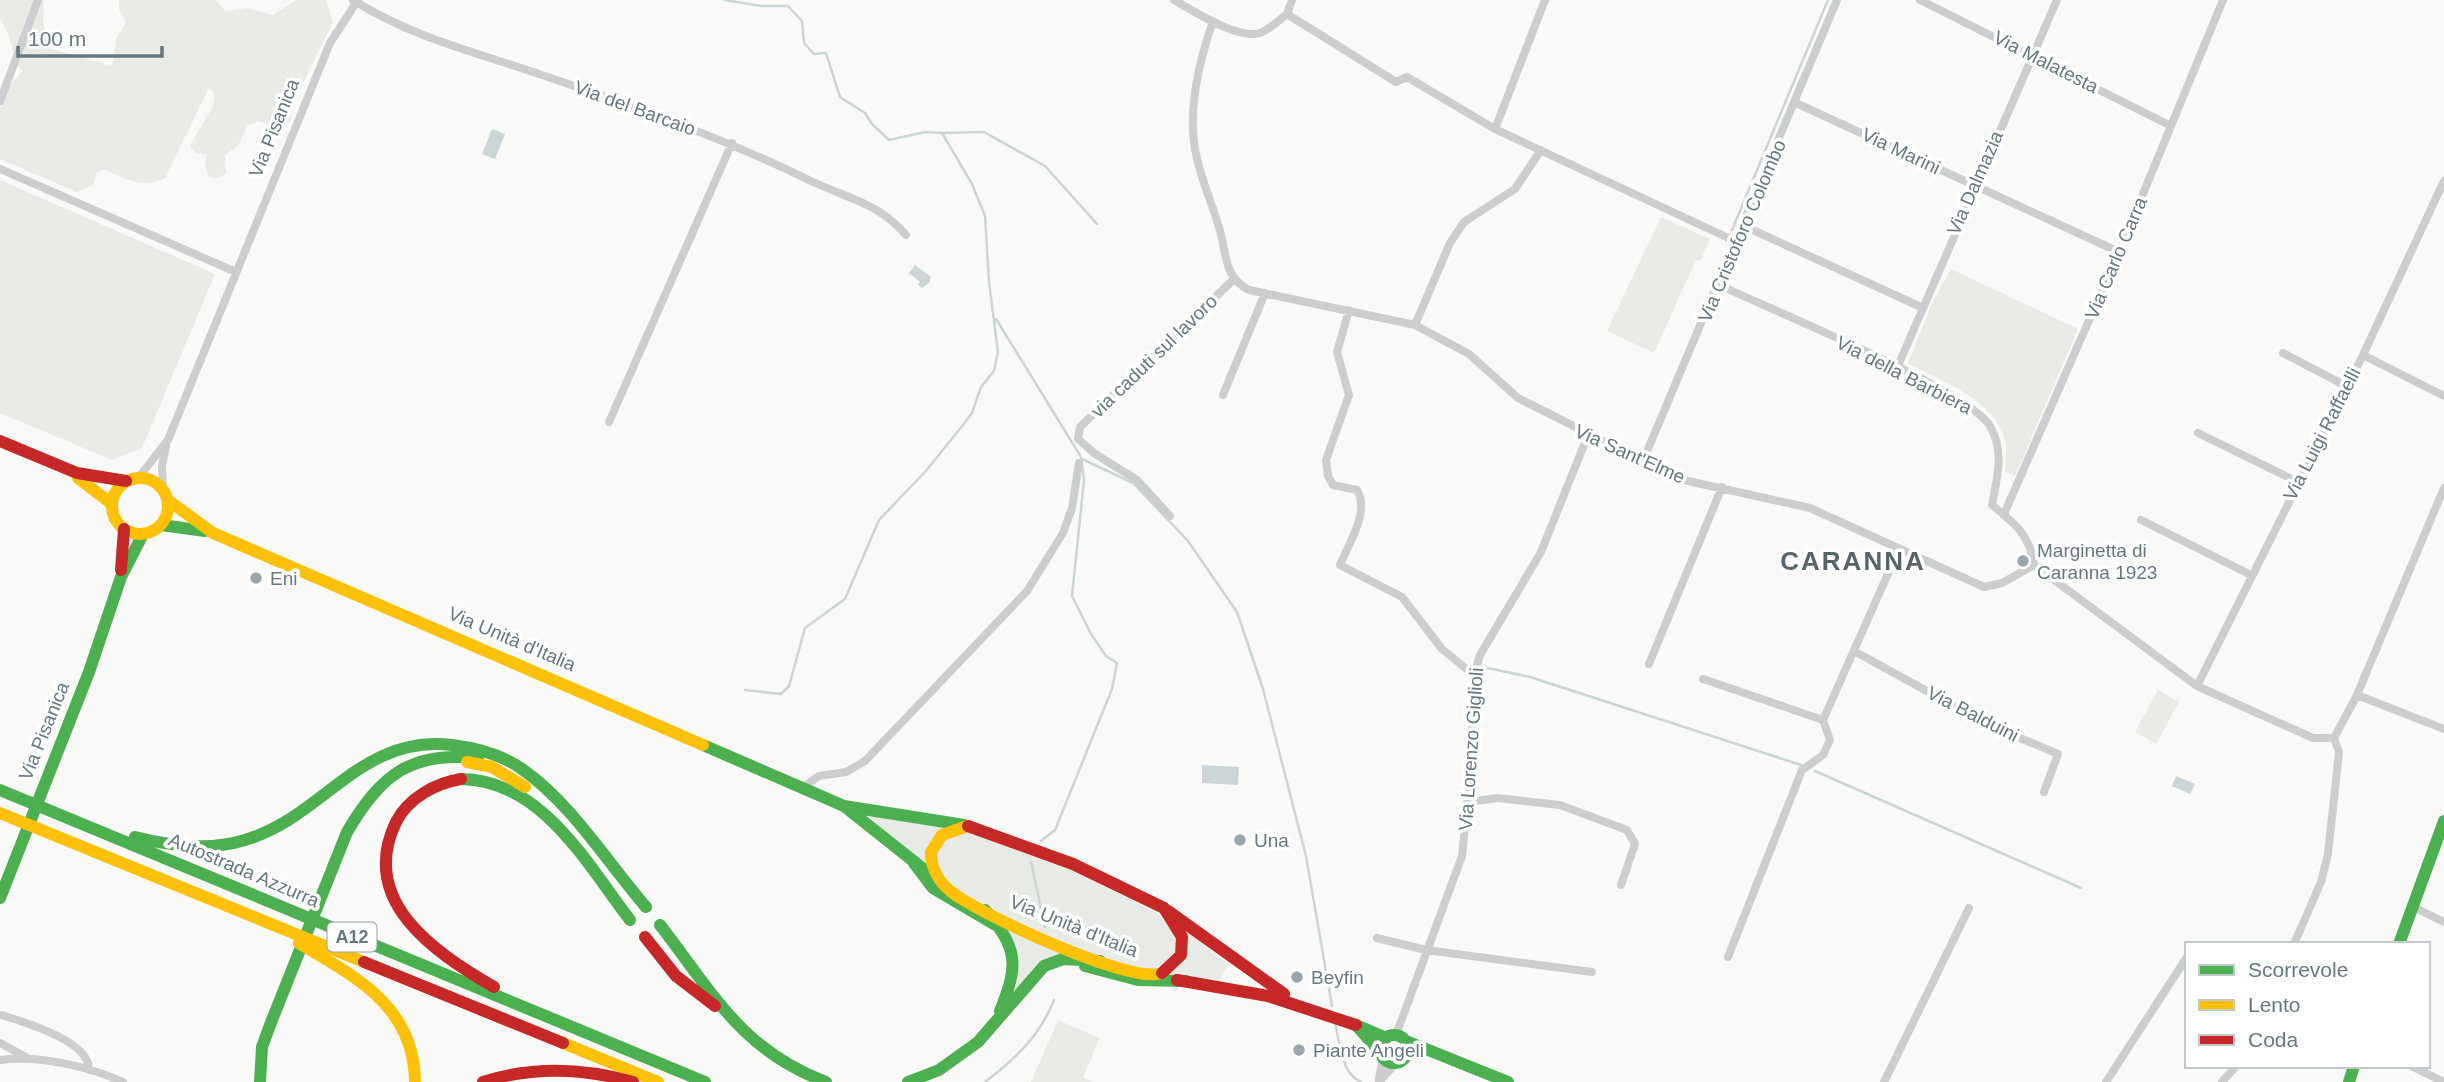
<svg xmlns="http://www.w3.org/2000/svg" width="2444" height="1082" font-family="Arial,sans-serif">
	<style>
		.green { fill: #e8eae5 }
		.water { fill: #cbd5d6 }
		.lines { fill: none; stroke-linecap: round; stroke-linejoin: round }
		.stream { stroke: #cbd5d6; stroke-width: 2.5 }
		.street { stroke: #cbcdce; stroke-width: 8 }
		.fast { stroke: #4caf50; stroke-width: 12 }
		.slow { stroke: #ffc107; stroke-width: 12 }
		.jam { stroke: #c62828; stroke-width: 12 }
		.poi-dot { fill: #99a6ab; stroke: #fff; stroke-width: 2.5 }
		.labels { text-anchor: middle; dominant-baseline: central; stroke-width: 7; stroke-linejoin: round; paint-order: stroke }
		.shield { fill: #fff; stroke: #93a1a8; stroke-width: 2 }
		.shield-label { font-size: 18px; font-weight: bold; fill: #657982 }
		.street-label { font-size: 19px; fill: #657982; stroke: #fff }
		.poi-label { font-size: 19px; fill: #657982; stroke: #fff; text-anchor: start }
		.district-label { font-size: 26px; font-weight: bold; letter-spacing: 2px; fill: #57666d; stroke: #fff }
	</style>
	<rect width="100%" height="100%" fill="#f9f9f8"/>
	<!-- green -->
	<path class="green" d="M0,0H44L43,20L48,48L109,65L113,64L116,39L126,22L119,9V0H215L226,11L247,8L272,15L297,0H326L333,22L301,87L289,100L292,119L279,129L258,121L247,126L238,146L225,155L226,174L217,178L209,177L205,165L207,154L195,153L190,146L213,106L215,94L209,88L165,178C142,190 125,178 104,169L97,173L93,185L77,192L0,159V108L9,87L22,71C11,61 13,34 0,19Z
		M0,180L215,274L142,448L112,460L0,413Z
		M1661,217L1710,239L1700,261L1696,260L1654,353L1607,331Z
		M1951,269L2078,329L2015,476L2005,472C2005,463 2007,453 2006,444C1997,400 1943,382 1908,363L1931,305Z
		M2158,690L2179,702L2156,744L2135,732Z
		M867,815L945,825L935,835L926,867Z
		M963,831L978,834L1060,864L1157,913L1176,936L1178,952C1170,962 1165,968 1153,970C1128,975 977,906 956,887C942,875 932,859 940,841Z
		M1180,926L1228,964L1219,981L1165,974L1176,967Z
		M1011,929L1061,952L1019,988L1009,933Z
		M1058,1020L1100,1038L1083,1077L1093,1082H1031Z"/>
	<!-- water -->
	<path class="water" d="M492,129L505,134L495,159L482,154Z
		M915,265L931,277L929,283L922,288L918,285L920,282L909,273Z
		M1202,765L1239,767L1238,785L1202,783Z
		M2176,776L2195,784L2190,794L2172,786Z"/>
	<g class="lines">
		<!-- stream -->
		<path class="stream" d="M725,0L761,6H788L802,21L804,43L814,54L826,53L840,97L865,113L872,124L889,140L925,132L942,133L972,184L985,216L989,282L998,352L994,371L981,387L972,413L963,425L925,472L879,520L845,599L805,628L789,686L781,694L745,690
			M942,133L984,132L1045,166L1097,224
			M1732,230L1828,0
			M996,319L1081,457L1084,480L1072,596L1091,634L1106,656L1117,663L1112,689L1055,830L1041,841
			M1082,459L1133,483L1188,541L1237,612L1263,689L1306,856L1332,1006
			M1483,667L1530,677L1801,765
			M1815,771L2081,888
			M1031,862L1045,927
			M1335,1023C1340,1042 1341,1074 1361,1082
			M985,1082C1015,1059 1040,1036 1054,1000"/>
		<!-- street -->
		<path class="street" d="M353,0C413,38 479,53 545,76C636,107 725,139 811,181C847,198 879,203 906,235
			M1174,0C1194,11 1238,40 1260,33C1269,30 1279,20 1287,14L1396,82L1407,77L1495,129L1737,242
			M1920,0L2171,126
			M1287,14L1292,0
			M1213,21C1199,62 1187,110 1196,154C1201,180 1213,205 1220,231C1227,256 1224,277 1249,290L1415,325L1469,354L1518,398L1643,461L1688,481L1810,508L1984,587L2002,583L2034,565
			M0,101L38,0
			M1796,103L2119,252
			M1495,129L1545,0
			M0,169L236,272
			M1744,226L1921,307
			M1719,285C1768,308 1968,390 1990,426C2005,452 1997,477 1992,505C2016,525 2029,533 2034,565L2197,686L2313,738H2334L2357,695L2444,729
			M1349,310L1337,352L1349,395L1326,460L1328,476L1333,485L1357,490C1370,512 1349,543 1340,565L1402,597L1442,649L1474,675
			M1415,325L1450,243L1464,222L1515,189L1541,150
			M2283,353L2346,386
			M2363,355L2444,396
			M1897,368L2057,0
			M1223,395L1265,293
			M609,422L732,143
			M2198,433L2298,482
			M1643,461L1837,0
			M139,477L168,440L330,43L358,0
			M163,488L162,466L166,446
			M2004,514L2119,252L2223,0
			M1170,516L1137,480L1094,453L1078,439L1080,427L1233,280
			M2141,520L2251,575
			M1854,651L1985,723L2058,754L2044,792
			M1649,664L1722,487
			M1703,679L1823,720
			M2197,686L2363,355L2444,181
			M2357,695L2444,488
			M802,788L819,776L846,772L865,761L1027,591L1063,533L1072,508L1079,463
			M1468,802L1498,798L1560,805L1627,830L1635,844L1621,885
			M2413,907L2444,922
			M1377,938L1426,950L1592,972
			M2294,944L2321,882L2328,854L2339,752L2334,738
			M1728,957L1802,770L1823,755L1830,740L1823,720L1899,549
			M2,1015C26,1023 90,1041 89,1070
			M1396,1035L1462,856L1471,767L1474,675L1480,655L1541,552L1588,435
			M0,1043L26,1057
			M0,1060C38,1055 88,1066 123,1082
			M2411,1066L2444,1082
			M1379,1079L1383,1058
			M1379,1082L1396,1063
			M1884,1082L1969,908
			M2106,1082L2187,957
			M2222,1082L2236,1066"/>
		<!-- fast -->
		<path class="fast" d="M161,525L205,531
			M703,745L844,806L941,883
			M461,779C542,780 586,863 630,920
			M0,790L705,1082
			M844,806L964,825
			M135,837C171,846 209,851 245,840C324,817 360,734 452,745C476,748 501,754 522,769C571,803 607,862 646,907
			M914,863L933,888L994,924
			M0,898L89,672L121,577L143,534
			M985,910C1018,948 1019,965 1000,1011
			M660,925C713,993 741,1050 826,1082
			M2399,944L2444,821
			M1085,966L1138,980L1186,981
			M1380 1049a14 14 0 1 1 28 0a14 14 0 1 1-28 0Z
			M1406,1041L1508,1082
			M1380,1052L1356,1025L1386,1038
			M260,1082L262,1047L270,1025L347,832C381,775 410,751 478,758
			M908,1082L939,1070L978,1042L1044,966L1063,959L1100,961
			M2349,1082L2354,1066"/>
		<!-- slow -->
		<path class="slow" d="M112 506a28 28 0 1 1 56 0a28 28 0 1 1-56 0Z
			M78,478L112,504
			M169,501L213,533L703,745
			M467,762L492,767L525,787
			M0,813L364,962
			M968,826L942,835L931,852C931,868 939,883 953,893C982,915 1131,985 1162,973
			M299,943C357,978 414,1006 415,1082
			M563,1043L658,1082"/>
		<!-- jam -->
		<path class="jam" d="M0,441L77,473L126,481
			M121,570L124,529
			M461,779C436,783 408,798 396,822C358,901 434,952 494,987
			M968,826L1073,864L1164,908L1182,937L1181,955L1162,973
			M1168,911L1284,994
			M645,937L676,976L715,1006
			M364,962L563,1043
			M1177,980L1268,996L1356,1025
			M483,1082C533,1066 583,1068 633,1082"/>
	</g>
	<!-- markers -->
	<g class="poi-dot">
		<circle cx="2023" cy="561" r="7"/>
		<circle cx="256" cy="578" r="7"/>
		<circle cx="1240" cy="840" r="7"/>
		<circle cx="1297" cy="977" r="7"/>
		<circle cx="1299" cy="1050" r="7"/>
	</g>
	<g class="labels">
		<!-- shield labels -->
		<rect class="shield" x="327.5" y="922.5" width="49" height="29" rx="5"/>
		<g class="shield-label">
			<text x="352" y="937">A12</text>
		</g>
		<!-- street labels -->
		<g class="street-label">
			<text transform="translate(2046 62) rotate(27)">Via Malatesta</text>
			<text transform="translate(635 108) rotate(20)">Via del Barcaio</text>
			<text transform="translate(274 128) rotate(-68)">Via Pisanica</text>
			<text transform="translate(1901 151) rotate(25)">Via Marini</text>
			<text transform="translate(1975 183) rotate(-66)">Via Dalmazia</text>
			<text transform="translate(1742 231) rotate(-67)">Via Cristoforo Colombo</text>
			<text transform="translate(2116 258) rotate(-67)">Via Carlo Carra</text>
			<text transform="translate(1154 356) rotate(-44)">via caduti sul lavoro</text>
			<text transform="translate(1904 375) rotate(27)">Via della Barbiera</text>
			<text transform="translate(2322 434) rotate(-63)">Via Luigi Raffaelli</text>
			<text transform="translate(1630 454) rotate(24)">Via Sant'Elme</text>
			<text transform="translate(512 639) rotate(23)">Via Unità d'Italia</text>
			<text transform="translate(1973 714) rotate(27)">Via Balduini</text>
			<text transform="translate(44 731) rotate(-68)">Via Pisanica</text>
			<text transform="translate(1471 749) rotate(-86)">Via Lorenzo Giglioli</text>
			<text transform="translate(244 870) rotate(23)">Autostrada Azzurra</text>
			<text transform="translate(1074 926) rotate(22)">Via Unità d'Italia</text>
		</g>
		<!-- poi labels -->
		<g class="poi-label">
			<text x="2037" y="550">Marginetta di<tspan x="2037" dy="22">Caranna 1923</tspan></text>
			<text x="270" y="578">Eni</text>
			<text x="1254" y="840">Una</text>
			<text x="1311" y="977">Beyfin</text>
			<text x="1313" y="1050">Piante Angeli</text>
		</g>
		<!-- district labels -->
		<g class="district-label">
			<text x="1853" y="561">CARANNA</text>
		</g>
	</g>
	<!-- legend -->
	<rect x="2185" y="942" width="245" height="126" fill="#ffffff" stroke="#c1c9cd" stroke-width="2"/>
	<rect x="2199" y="965" width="35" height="10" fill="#4caf50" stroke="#c1c9cd" stroke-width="2"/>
	<text x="2248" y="977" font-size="21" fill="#657982">Scorrevole</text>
	<rect x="2199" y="1000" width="35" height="10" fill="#ffc107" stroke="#c1c9cd" stroke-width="2"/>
	<text x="2248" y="1012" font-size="21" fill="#657982">Lento</text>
	<rect x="2199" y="1035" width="35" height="10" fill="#c62828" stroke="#c1c9cd" stroke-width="2"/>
	<text x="2248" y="1047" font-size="21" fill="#657982">Coda</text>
	<!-- scale -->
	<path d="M18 46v10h144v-10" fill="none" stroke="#657982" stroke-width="3.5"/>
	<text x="28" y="46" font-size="21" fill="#657982" stroke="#ffffff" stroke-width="5" paint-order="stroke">100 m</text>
</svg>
